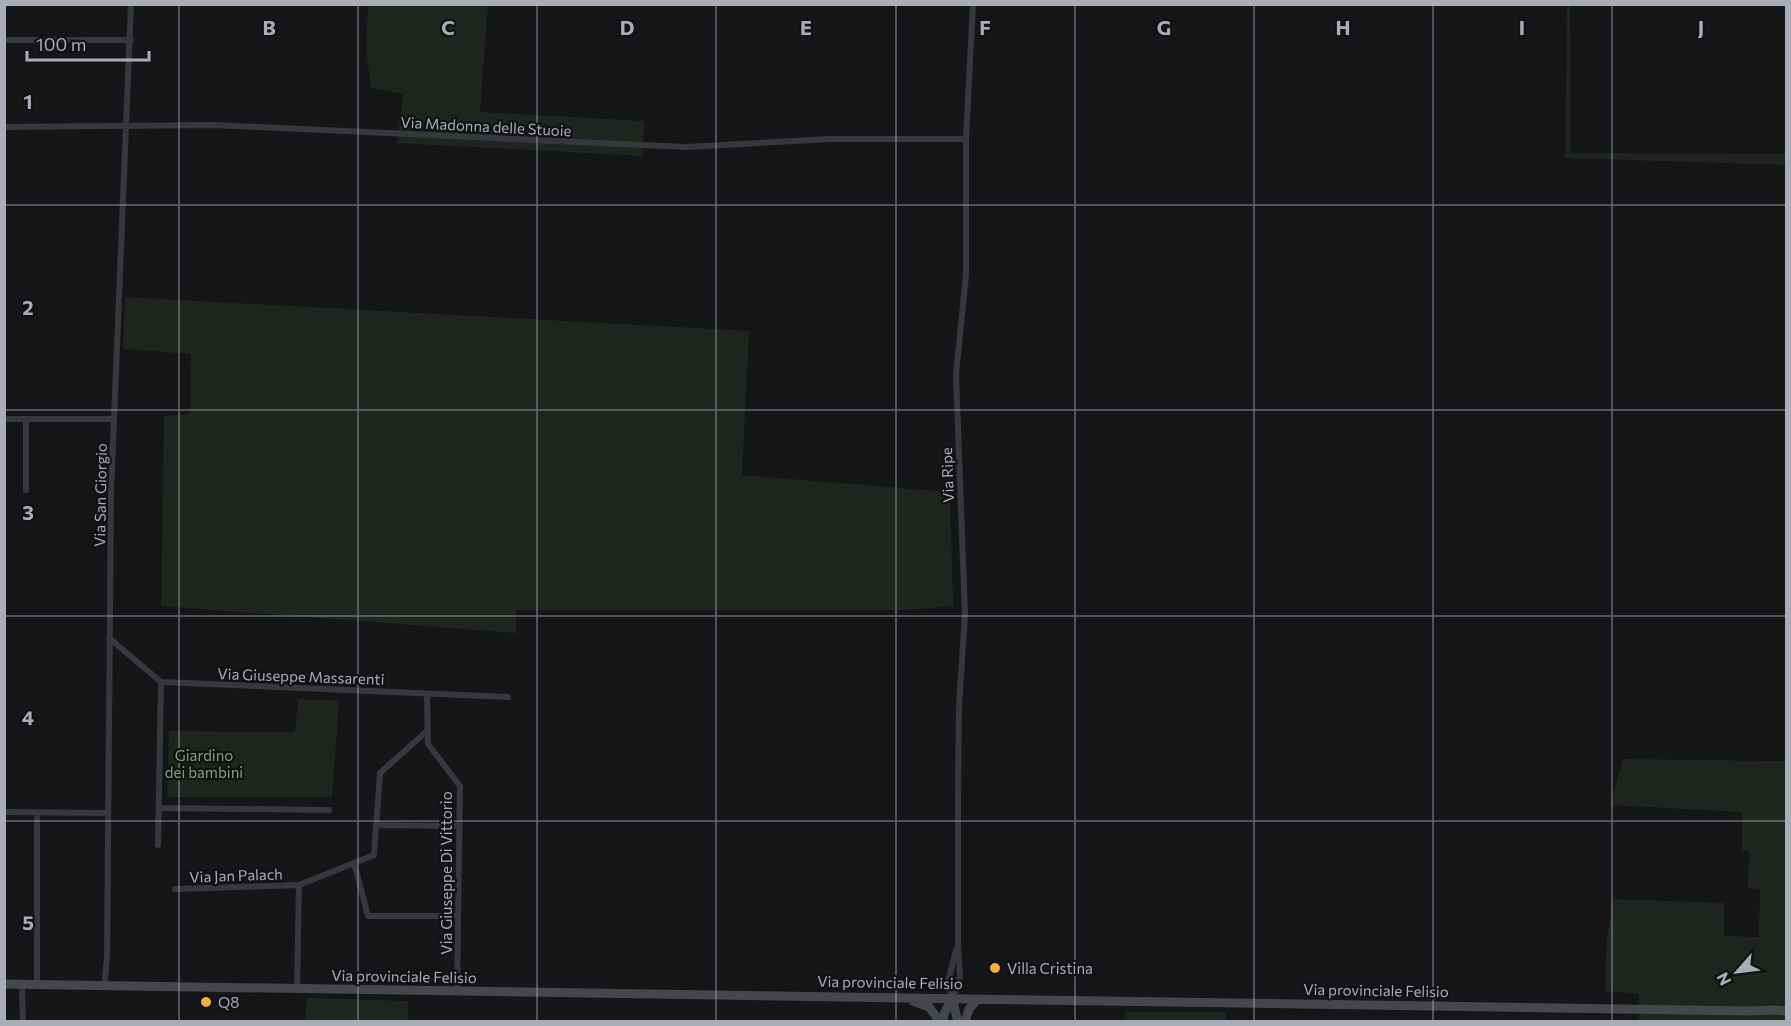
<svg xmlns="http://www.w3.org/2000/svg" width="1791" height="1026" font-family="Commissioner,sans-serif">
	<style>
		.green { fill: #1e261f }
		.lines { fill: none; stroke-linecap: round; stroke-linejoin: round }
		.minor { stroke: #37383d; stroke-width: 6 }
		.secondary { stroke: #45474d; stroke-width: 9 }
		.grid { fill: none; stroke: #a8adb8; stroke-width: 1.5; stroke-opacity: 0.55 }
		.poi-dot { fill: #f2b134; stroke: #111113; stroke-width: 2 }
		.labels { text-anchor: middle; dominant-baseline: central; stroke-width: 4.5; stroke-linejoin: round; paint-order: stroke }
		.street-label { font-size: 15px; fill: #a8adb8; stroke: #111113 }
		.park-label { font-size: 15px; fill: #7fa381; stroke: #111113 }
		.poi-label { font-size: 15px; fill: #a8adb8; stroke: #111113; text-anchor: start }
		.grid-label { font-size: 20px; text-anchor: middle; font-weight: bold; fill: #a8adb8; stroke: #111113; stroke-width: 4.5; stroke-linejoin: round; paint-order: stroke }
	</style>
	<rect width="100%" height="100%" fill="#161618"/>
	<!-- green -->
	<path class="green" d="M368,5H488L480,112L644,121L643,156L397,143L403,94L371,88L366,49Z
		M1570,5L1571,153L1786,154V165L1565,158L1567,5Z
		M125,297L749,331L742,475L950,492L953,606L904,610H516V633L161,606L164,416L190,414L191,354L123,349Z
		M298,699L339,701L332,797H167L169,731L295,732Z
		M1623,759L1786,761V1021H1639V994L1605,991L1606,950L1612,899L1724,903V936L1759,937L1760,889L1748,888L1749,851L1742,850V812L1610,805Z
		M307,998L408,1001V1021H305Z
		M1125,1012H1226L1225,1021H1124Z"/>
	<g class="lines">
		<!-- minor -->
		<path class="minor" d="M4,40H131
			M4,127L214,125L686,147L829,139H966
			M4,419H114
			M26,490V419
			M109,638L161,682L508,697
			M427,694L428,744L460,786L457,991
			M159,808L329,810
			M4,812L108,813
			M376,825L459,826
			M158,845L161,682
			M354,863L368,916H458
			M175,889L299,885L374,855L380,773L427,731
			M22,985L23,1022
			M37,985V813
			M104,987L107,959L111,493L131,4
			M297,989L299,885
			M952,998L958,987L960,974L958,945V798L959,706L965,615L956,374L966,275V139L973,4
			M952,998L948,982L956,950"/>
		<!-- secondary -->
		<path class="secondary" d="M4,984L1749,1011L1775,1010L1786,1011
			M952,998L958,1022
			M913,1001L929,1007L940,1022
			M943,1022L944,1014L952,998
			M965,1022L969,1009L978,999"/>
	</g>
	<!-- grid -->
	<path class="grid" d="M179,4V1022M358,4V1022M537,4V1022M716,4V1022M896,4V1022M1075,4V1022M1254,4V1022M1433,4V1022M1612,4V1022M4,205H1786M4,410H1786M4,616H1786M4,821H1786"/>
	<!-- markers -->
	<g class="poi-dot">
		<circle cx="995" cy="968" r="6"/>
		<circle cx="206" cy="1002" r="6"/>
	</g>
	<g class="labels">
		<!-- street labels -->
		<g class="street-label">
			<text transform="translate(486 126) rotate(3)">Via Madonna delle Stuoie</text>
			<text transform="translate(947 475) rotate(-92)">Via Ripe</text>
			<text transform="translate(100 495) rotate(-89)">Via San Giorgio</text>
			<text transform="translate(301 676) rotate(2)">Via Giuseppe Massarenti</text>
			<text transform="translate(446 873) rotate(-90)">Via Giuseppe Di Vittorio</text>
			<text transform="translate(236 875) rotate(-2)">Via Jan Palach</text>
			<text transform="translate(404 976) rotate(1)">Via provinciale Felisio</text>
			<text transform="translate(890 982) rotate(1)">Via provinciale Felisio</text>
			<text transform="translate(1376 990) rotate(1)">Via provinciale Felisio</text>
		</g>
		<!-- park labels -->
		<g class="park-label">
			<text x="204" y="755">Giardino<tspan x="204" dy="17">dei bambini</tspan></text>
		</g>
		<!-- poi labels -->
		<g class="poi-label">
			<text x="1007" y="968">Villa Cristina</text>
			<text x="218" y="1002">Q8</text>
		</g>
	</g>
	<g class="grid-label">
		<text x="269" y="35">B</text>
		<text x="448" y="35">C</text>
		<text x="627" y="35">D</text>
		<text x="806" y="35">E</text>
		<text x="985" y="35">F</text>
		<text x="1164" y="35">G</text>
		<text x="1343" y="35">H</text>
		<text x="1522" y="35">I</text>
		<text x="1701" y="35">J</text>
		<text x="28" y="109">1</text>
		<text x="28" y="315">2</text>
		<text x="28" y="520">3</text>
		<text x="28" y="725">4</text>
		<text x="28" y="930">5</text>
	</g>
	<!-- border -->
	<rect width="1791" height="1026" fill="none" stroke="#a8adb8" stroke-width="12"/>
	<!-- north arrow -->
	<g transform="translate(1737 972) rotate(242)" stroke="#111113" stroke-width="4.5" paint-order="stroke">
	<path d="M0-4.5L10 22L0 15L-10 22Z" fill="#a8adb8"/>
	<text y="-9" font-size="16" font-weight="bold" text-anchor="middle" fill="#a8adb8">N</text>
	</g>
	<!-- scale -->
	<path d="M27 51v9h122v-9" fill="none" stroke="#a8adb8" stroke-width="3"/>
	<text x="36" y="51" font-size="18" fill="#a8adb8" stroke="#111113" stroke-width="4.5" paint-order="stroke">100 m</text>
</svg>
